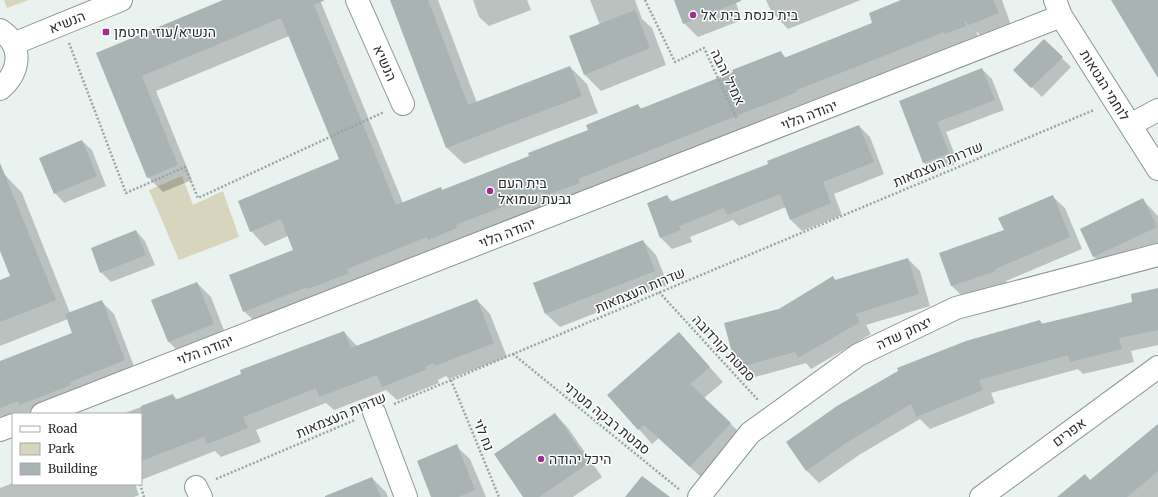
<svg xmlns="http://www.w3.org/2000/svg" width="1158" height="497" font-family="Merriweather,Heebo,serif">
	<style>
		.green { fill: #d7d5bd }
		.shadow { fill: #0003 }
		.building { fill: #a9b3b3 }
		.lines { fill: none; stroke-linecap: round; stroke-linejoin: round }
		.minor-casing { stroke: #8d9692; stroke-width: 24 }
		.path { stroke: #9ca3a0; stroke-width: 2.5; stroke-dasharray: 2 2; stroke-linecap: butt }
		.minor { stroke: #fff; stroke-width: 22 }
		.poi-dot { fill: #9f2f8d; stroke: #fff; stroke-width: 1.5 }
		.labels { text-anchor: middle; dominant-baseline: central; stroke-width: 3; stroke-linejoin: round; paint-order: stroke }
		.poi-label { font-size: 14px; fill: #292d2b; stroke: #fff; text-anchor: start }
		.street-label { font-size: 14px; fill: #292d2b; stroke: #fff }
	</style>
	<rect width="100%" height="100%" fill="#e9f2ee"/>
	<!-- green -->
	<path class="green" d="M4,0H29L7,8Z
		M182,176L193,205L223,191L239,237L179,260L149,190Z"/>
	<!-- shadow -->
	<path class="shadow" d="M226,0H320L403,203L441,188L443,191L530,157L589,130L638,105L642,109L734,73L781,52L786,58L873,23L904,0H1002L1012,28L984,39L976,31L980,41L259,326L244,311L294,251L288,236L265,246L251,231L340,160L289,36L156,91L192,180L163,192L148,177L97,53Z
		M391,0H438L477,103L570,67L587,84L598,113L464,164L447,148Z
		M473,0H527L531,10L489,26L479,17Z
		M590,0H635L642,19L652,28L666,65L601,91L584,74L600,25Z
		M675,0H735L742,20L698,37L684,23Z
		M766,0H861L788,29L771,11Z
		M1044,41L1071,67L1042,97L1015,70Z
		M982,69L992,79L1004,110L946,132L958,163L934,172L924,163L900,102Z
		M859,126L870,137L884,174L834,194L842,215L802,231L790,219L786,207L739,226L733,220L690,237L692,242L672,249L661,238L648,204L667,196L673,202L769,165Z
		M82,141L92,150L106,186L64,203L55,193Z
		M5,175L22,193L70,313L101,301L114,314L137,374L42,414H13V421L0,426V362L73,334L68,319L0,346V281L11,277L0,249V177Z
		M1052,196L1065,208L1082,249L1006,281L1007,283L964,298L952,286L941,253L1005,231Z
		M1143,200L1158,216V247L1108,270L1094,257L1081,229Z
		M136,231L145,241L155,265L111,282L101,272Z
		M643,241L656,255L668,285L560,327L546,314Z
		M908,259L920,271L930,306L866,325L871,334L811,369L806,363L748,379L737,367L779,310L833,278L836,281Z
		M197,283L211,297L227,338L183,356L169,342L153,301Z
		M1158,289V345L1131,351L1134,362L1083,374L1078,369L991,393L995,403L930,429L920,419L859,455L819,483L806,470L787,442L1040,321L1043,324L1134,303Z
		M477,300L490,314L507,357L449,379L446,376L438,380L439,383L397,400L386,390L334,410L326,403L256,430L261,442L221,457L215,451L141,480V414L125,413L173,395L178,400L344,332L357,346Z
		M679,333L723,382L704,398L744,437L704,480L659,438L652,444L609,395Z
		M555,414L568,428L602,477L573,497H524Z
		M1158,425V497H1058L1090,481Z
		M456,446L470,459L486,497H432Z
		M372,478L386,492L388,497H335Z
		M13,483L135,484L139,495L134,497H0V488Z"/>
	<!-- building -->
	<path class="building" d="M223,0H325L314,5L396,205L441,187L442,190L529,156L528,153L588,130L586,125L638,104L640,109L733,72L732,70L781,51L784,58L872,23L869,13L901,0H993L999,13L969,25L964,20L966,26L945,34L944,32L866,63L796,90L797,92L578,179L580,183L544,196L542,191L456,225L457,228L428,240L427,237L347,269L349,273L308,289L307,287L243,312L229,275L293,250L281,219L250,232L238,201L339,159L281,18L142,76L178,165L147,178L96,53Z
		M390,0H428L468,105L570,66L582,96L446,148Z
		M674,0H741V1L683,24Z
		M1111,0H1158V78Z
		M635,10L650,48L584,75L569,36Z
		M1044,39L1063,57L1031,88L1013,70Z
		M982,68L995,100L937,122L949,153L923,163L899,101Z
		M859,125L874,162L823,182L831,203L790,220L780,194L727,215L724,208L679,226L681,230L660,238L647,203L667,195L670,202L768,164L767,161Z
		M82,140L97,176L54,194L39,158Z
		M0,163L56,300L0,322V280L10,276L0,251Z
		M1053,195L1070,237L995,269L996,271L951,286L939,253L1004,230L998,218Z
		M1143,198L1157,227L1093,257L1080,229Z
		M136,230L146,255L100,273L91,248Z
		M643,240L655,271L545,314L533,283Z
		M908,258L919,294L855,314L860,322L798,358L795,352L736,368L724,323L779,309L833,276L835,280Z
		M197,282L214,324L168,342L151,300Z
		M1158,288V330L1119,338L1122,349L1070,362L1068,355L979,380L983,390L916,417L911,404L846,443L806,471L786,442L837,406L898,371L897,368L966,341L1040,320L1041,324L1132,302L1131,294Z
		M477,299L494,343L435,366L433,363L425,367L427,369L382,387L377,375L319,397L316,388L243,417L248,428L207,444L204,437L141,461V406L173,394L175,400L241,374L240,370L344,331L351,348Z
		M102,300L125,360L70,382L71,385L19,405L18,401L0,408V361L72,333L65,314Z
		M679,332L710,367L690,384L731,423L690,467L644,425L638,430L607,395Z
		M555,413L589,463L539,497H523L494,454Z
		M1158,424V471L1127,497H1057L1085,474L1090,480Z
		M457,444L475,490L458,497H431L417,461Z
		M642,476L670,497H625Z
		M372,477L381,497H325V496Z"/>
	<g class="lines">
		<!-- minor casing -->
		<g class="minor-casing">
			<path id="minor" d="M357,0L403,104
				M1055,0L1061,16L1158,169
				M0,30C24,46 20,72 0,89
				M13,44L121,0
				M1130,125L1158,110
				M374,412L406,497
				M42,414L1061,16
				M0,430L13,425
				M196,487L201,497
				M699,497L750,433L858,355L956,308L1158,255
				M981,497L1158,367"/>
		</g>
		<!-- path -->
		<path class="path" d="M645,0L675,62L704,48L737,119
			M69,43L126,193L185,167L198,198L384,112
			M659,292L758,400
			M513,354L680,490
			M451,380L499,497
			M394,404L1094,110
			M216,479L355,420
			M140,484L144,497"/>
		<!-- minor -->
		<use href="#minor" class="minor"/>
	</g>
	<!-- markers -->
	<g class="poi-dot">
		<circle cx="693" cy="15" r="4"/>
		<rect x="102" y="28" width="8" height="8" rx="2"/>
		<circle cx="490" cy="191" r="4"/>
		<circle cx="541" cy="459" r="4"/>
	</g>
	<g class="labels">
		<!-- poi labels -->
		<g class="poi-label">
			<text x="701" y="15">בית כנסת בית אל</text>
			<text x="114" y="32">הנשיא/עוזי חיטמן</text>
			<text x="498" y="183">בית העם<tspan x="498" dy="16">גבעת שמואל</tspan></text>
			<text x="549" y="459">היכל יהודה</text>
		</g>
		<!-- street labels -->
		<g class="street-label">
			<text transform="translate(67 22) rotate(-22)">הנשיא</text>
			<text transform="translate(385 63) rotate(66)">הנשיא</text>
			<text transform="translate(728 77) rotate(64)">אמיל והבה</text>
			<text transform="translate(1105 85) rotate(58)">לוחמי הגטאות</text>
			<text transform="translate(809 115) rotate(-21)">יהודה הלוי</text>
			<text transform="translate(938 164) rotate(-23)">שדרות העצמאות</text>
			<text transform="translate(507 233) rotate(-21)">יהודה הלוי</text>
			<text transform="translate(640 290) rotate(-23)">שדרות העצמאות</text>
			<text transform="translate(904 333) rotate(-25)">יצחק שדה</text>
			<text transform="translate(724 348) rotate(47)">סמטת קורדובה</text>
			<text transform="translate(205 350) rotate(-21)">יהודה הלוי</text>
			<text transform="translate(341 415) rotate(-23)">שדרות העצמאות</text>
			<text transform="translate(607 418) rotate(39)">סמטת רבקה מטרני</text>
			<text transform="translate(1069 432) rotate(-36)">אפרים</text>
			<text transform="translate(484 435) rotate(68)">נח לוי</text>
		</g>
	</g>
	<!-- legend -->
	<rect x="12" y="413" width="130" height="72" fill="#ffffff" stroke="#a9abaa"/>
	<rect x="20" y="426" width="20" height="6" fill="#ffffff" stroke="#a9abaa"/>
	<text x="48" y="433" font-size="12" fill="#292d2b">Road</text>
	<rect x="20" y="443" width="20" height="12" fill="#d7d5bd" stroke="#a9abaa"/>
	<text x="48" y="453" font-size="12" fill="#292d2b">Park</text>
	<rect x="20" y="463" width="20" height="12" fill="#a9b3b3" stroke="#a9abaa"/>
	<text x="48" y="473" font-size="12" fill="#292d2b">Building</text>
</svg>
